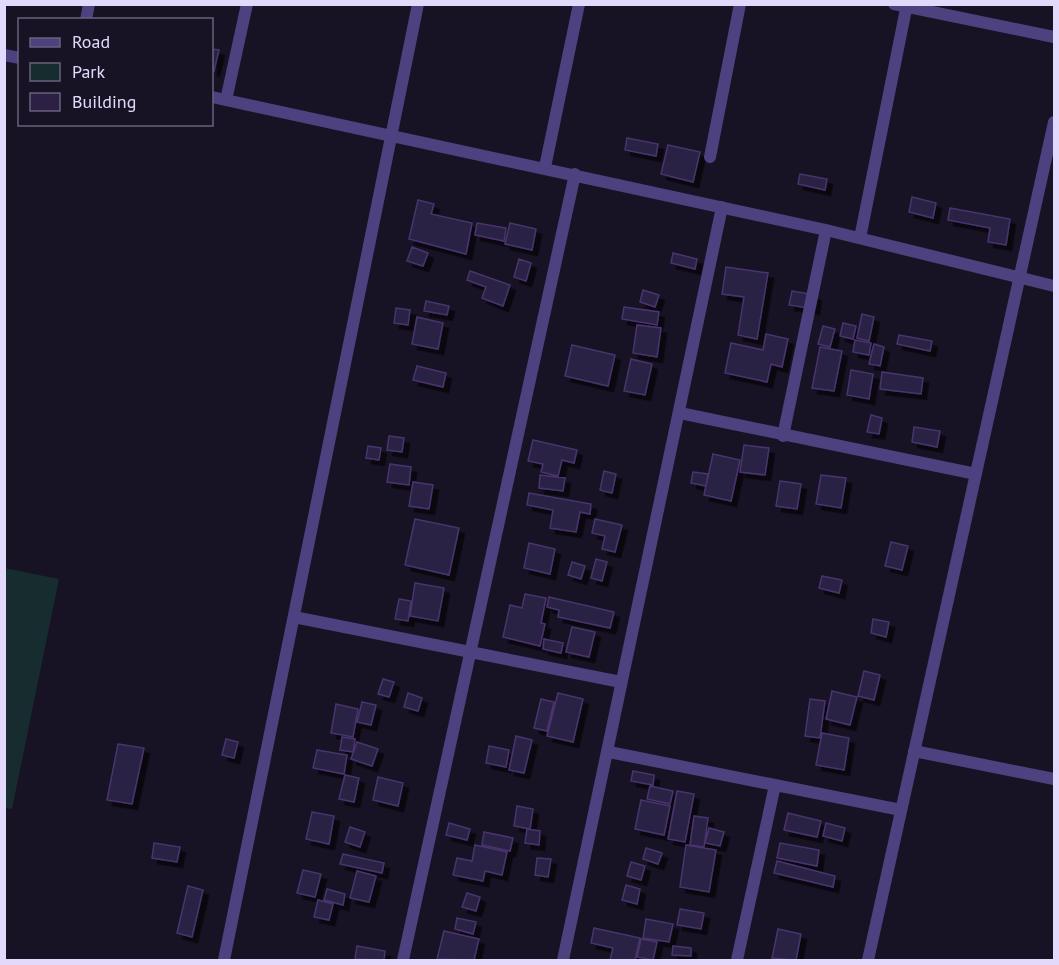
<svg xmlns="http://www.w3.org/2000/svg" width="1059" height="965" font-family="'PT Sans',sans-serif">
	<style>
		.green { fill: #162c2e }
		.building { fill: #2c2044; stroke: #48356d; stroke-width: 1.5; filter: url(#shadow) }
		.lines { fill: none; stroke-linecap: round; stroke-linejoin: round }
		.street { stroke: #4d427f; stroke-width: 12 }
	</style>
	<defs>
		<filter id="shadow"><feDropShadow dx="5.5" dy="5.5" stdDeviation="0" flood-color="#0009"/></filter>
	</defs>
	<rect width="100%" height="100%" fill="#181225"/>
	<!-- green -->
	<path class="green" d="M4,568L59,579L12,809L4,808Z"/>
	<!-- building -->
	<path class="building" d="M212,49L219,50L214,71L212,70Z
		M627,138L658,144L656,156L625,150Z
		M668,145L700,152L693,182L661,174Z
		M800,174L827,179L825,190L798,184Z
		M912,197L936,203L933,218L909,212Z
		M418,200L434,204L431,214L472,223L466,254L409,239Z
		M950,208L1010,219L1006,245L988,242L990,228L948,220Z
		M477,223L506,228L504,241L475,235Z
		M510,223L536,229L532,250L505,244Z
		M412,247L428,253L423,266L407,261Z
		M673,253L697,259L695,269L671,263Z
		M519,259L531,263L526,281L514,277Z
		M726,267L768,273L757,339L738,335L744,297L722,294Z
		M470,271L510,285L503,306L482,298L486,287L467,280Z
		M643,290L659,295L655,307L640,302Z
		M792,291L816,295L814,309L789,305Z
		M426,301L449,306L447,315L424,311Z
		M624,307L659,312L657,325L622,319Z
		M396,308L410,310L408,325L394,323Z
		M862,314L874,317L869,341L857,338Z
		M417,317L443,323L438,349L412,344Z
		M843,323L856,326L853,339L840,336Z
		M637,325L661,328L657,357L633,353Z
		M823,326L835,329L830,347L818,344Z
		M766,334L788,339L782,367L771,364L767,382L725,373L731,343L763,350Z
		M899,335L932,341L930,351L897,344Z
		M855,340L871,343L869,355L853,352Z
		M874,344L884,347L880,366L869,364Z
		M572,345L615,355L608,386L565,376Z
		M820,347L842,351L834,391L812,388Z
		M631,359L652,364L645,395L624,391Z
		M417,366L446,373L443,387L413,380Z
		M851,370L873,374L869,399L847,395Z
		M882,372L923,378L921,394L880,389Z
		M871,415L882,418L879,434L867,432Z
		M914,427L940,431L937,447L912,442Z
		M389,436L404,438L402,452L387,450Z
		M533,440L577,450L574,463L562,460L558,476L541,472L543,464L528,461Z
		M744,445L769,448L765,475L740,472Z
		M368,446L381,448L379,460L366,458Z
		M713,454L740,460L731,501L704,495Z
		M390,464L411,467L409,485L387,482Z
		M604,471L616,474L612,493L600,490Z
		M693,472L708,474L706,486L691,483Z
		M540,475L565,478L563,491L539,488Z
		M821,475L846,478L841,508L816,504Z
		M780,481L801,484L797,509L776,506Z
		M413,482L433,485L429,509L409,506Z
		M529,493L591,504L590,514L580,512L576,532L550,528L553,510L527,505Z
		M415,519L459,528L449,575L405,565Z
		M595,519L622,525L615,552L602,549L605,536L592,533Z
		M891,542L908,546L902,570L885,566Z
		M529,543L555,549L550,574L524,568Z
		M596,559L607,562L602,581L591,578Z
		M572,562L585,566L581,579L568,575Z
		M822,576L842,580L839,593L819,588Z
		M415,583L444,588L438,621L410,616Z
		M525,594L546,598L541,623L545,624L540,646L503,637L510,605L522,608Z
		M549,597L614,612L610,628L558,617L559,610L547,607Z
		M399,599L411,601L408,621L395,619Z
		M873,619L889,622L886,637L871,633Z
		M572,627L595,632L589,657L566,652Z
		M544,639L563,643L561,653L543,649Z
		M864,671L880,675L874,700L858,696Z
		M383,679L394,682L389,697L378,694Z
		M832,691L857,697L850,725L826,719Z
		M408,693L422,698L418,711L404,707Z
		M558,693L583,699L573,742L547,736Z
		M541,699L554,702L547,731L534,728Z
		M810,699L825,701L820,738L805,736Z
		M362,702L376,705L371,725L357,722Z
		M336,704L358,709L353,737L331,733Z
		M822,733L849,738L844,770L816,765Z
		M516,736L532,740L524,773L509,770Z
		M342,737L355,739L353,752L340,750Z
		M226,739L238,742L234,758L222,755Z
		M357,742L378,749L372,766L351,759Z
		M118,744L144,748L132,804L107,800Z
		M489,746L509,750L506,767L486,763Z
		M317,750L347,755L344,774L313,768Z
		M633,771L654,775L653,785L631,781Z
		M345,775L359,778L354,802L339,799Z
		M378,777L403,783L398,806L373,800Z
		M650,786L673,791L670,804L647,799Z
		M677,791L694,794L685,842L668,839Z
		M641,800L670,806L664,835L635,829Z
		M517,806L533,809L530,829L514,826Z
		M312,812L334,816L329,844L306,839Z
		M788,813L821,821L817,837L784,830Z
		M694,816L708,818L704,847L690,845Z
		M449,823L470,829L467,840L446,835Z
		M826,823L845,828L842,841L823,836Z
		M350,827L365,832L360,847L345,842Z
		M709,828L724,832L720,846L705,843Z
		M527,829L540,831L539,845L525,843Z
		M484,832L513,838L510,851L482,845Z
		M154,843L180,847L177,862L152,858Z
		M780,843L819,850L817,866L777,858Z
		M475,845L507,852L502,875L485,871L483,881L453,875L457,858L472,861Z
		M686,845L716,850L709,892L680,887Z
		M646,848L662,853L658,864L643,859Z
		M343,854L384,863L382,873L340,864Z
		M537,858L551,859L548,877L535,875Z
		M777,861L835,876L833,887L774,873Z
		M631,862L645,866L641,880L627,876Z
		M303,870L321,874L315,897L297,893Z
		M357,871L376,876L369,902L350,898Z
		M626,885L640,889L637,904L622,900Z
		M188,886L203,890L192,937L177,933Z
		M327,889L345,894L343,905L324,900Z
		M467,893L480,897L476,911L462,907Z
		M318,900L333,904L329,920L314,917Z
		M680,909L704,913L701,929L677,925Z
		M457,918L476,922L473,934L455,929Z
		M646,919L673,924L669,942L643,938Z
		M594,928L640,938L635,960H610L613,948L591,943Z
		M778,929L801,934L796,960L772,958Z
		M444,931L479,939L474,960L437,959Z
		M641,939L657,942L653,960L637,957Z
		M357,946L385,951L384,960L355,959Z
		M673,946L691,948V956L672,955Z"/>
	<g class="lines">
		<!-- street -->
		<path class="street" d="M894,4L1054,37
			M86,20L89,4
			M4,55L20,58
			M212,97L826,230L1054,286
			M226,100L247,4
			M710,157L740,4
			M545,167L579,4
			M860,238L907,4
			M680,413L976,474
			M783,436L826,230
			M294,617L621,682
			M914,751L1054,779
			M609,752L901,810
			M224,960L418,4
			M403,960L575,174
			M563,960L722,207
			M737,960L775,785
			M868,960L1054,122"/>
	</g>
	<!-- border -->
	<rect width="1059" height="965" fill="none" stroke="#e3dafb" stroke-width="12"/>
	<!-- legend -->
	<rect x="18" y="18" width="195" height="108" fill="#181225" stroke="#69627b" stroke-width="1.5"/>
	<rect x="30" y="38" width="30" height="9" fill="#4d427f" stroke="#69627b" stroke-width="1.5"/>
	<text x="72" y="48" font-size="18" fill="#e3dafb">Road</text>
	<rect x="30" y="63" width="30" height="18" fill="#162c2e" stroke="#69627b" stroke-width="1.5"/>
	<text x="72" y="78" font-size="18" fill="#e3dafb">Park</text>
	<rect x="30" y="93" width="30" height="18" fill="#2c2044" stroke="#69627b" stroke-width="1.5"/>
	<text x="72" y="108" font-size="18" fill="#e3dafb">Building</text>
</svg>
